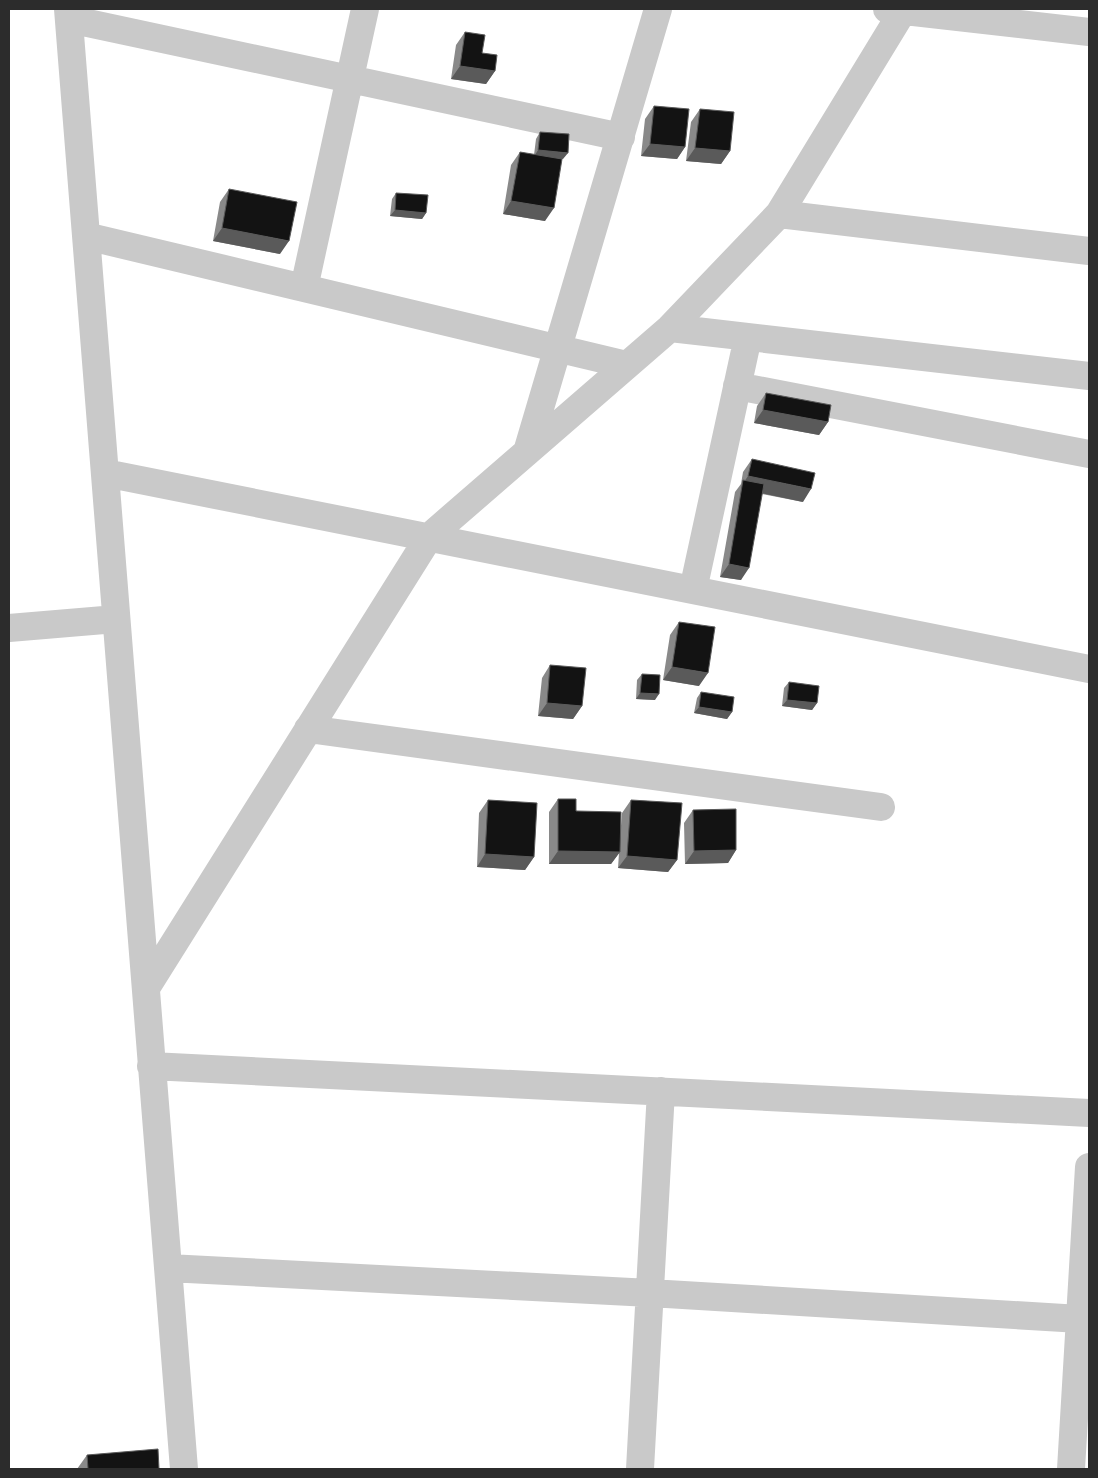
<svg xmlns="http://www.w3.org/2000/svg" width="1098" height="1478" font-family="Figtree,sans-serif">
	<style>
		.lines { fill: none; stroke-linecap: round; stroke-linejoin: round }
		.minor { stroke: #c9c9c9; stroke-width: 28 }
		.wall { fill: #898989 }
		.shaded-wall { fill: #5a5a5a }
		.building { fill: #131313; stroke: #5a5a5a }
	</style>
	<rect width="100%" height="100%" fill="#fff"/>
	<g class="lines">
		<!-- minor -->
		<path class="minor" d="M68,9L184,1469
			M887,9L1089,32
			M69,19L621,137
			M779,214L1089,251
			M86,236L627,365
			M304,288L365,9
			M670,328L1089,376
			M737,386L1089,454
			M527,452L658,9
			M105,473L1089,669
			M693,590L748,337
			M9,628L116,619
			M308,729L881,807
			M146,988L429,537L670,328L779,214L904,9
			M151,1066L1089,1113
			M168,1268L650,1293L1080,1319
			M640,1469L661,1091
			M1071,1469L1089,1167"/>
	</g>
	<!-- wall -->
	<path class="wall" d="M465,32L482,53L495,71L486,84L451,79L456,45Z
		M654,106L685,147L677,159L641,156L645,119Z
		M700,109L730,151L721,164L686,161L691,122Z
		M540,132L563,159H562L545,221L503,214L511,165L520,152L534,155L536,139Z
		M229,189L280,254L213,241L220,202Z
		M396,193L426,213L422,219L390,216L392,199Z
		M766,393L828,422L819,435L754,423L757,406Z
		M752,459L803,502L762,494L741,580L720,577L735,492L741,484L743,472Z
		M679,622L699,686L663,680L670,635Z
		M550,665L582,706L573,719L538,716L542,678Z
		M642,674L655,700L636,699L637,680Z
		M789,682L817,703L812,710L782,706L784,688Z
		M701,692L732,712L727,719L694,713L697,698Z
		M558,799L620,838L622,813L631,800L677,860L668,872L618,868L619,853L611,864H549V812Z
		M488,800L534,857L525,870L477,867L479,813Z
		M693,810L736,850L728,863L685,864L684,823Z
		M87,1455L159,1469H77Z"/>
	<!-- shaded-wall -->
	<path class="shaded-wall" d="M460,66L495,71L486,84L451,79Z
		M650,144L685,147L677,159L641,156Z
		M695,148L730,151L721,164L686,161Z
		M538,150L568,153L563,159L534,157Z
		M511,201L554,208L545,221L503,214Z
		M395,210L426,213L422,219L390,216Z
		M222,228L289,241L280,254L213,241Z
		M763,410L828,422L819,435L754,423Z
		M748,476L811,489L803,502L742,489V485Z
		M729,564L749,568L741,580L720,577Z
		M672,667L708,673L699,686L663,680Z
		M640,693L659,694L655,700L636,699Z
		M787,700L817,703L812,710L782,706Z
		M547,703L582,706L573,719L538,716Z
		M699,707L732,712L727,719L694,713Z
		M736,850L728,863L685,864L694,851Z
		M558,851L620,852L611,864H549Z
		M485,854L534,857L525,870L477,867Z
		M627,856L677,860L668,872L618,868Z"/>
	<!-- building -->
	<path class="building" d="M465,32L485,35L482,53L497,55L495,71L460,66Z
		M654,106L689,109L685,147L650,144Z
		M700,109L734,112L730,151L695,148Z
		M540,132L569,134L568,153L538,150Z
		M520,152L562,159L554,208L511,201Z
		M229,189L297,202L289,241L222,228Z
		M396,193L428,195L426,213L395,210Z
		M766,393L831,405L828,422L763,410Z
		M752,459L815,473L811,489L748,476Z
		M743,480L764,484L749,568L729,564Z
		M679,622L715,627L708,673L672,667Z
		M550,665L586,668L582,706L547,703Z
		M642,674L660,675L659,694L640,693Z
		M789,682L819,686L817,703L787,700Z
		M701,692L734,697L732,712L699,707Z
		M558,799H576V811L621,812L620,852L558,851Z
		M488,800L537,803L534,857L485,854Z
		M631,800L682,803L677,860L627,856Z
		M736,809V850L694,851L693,810Z
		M158,1449L159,1469H88L87,1455Z"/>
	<!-- border -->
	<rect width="1098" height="1478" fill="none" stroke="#2c2c2c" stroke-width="20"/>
</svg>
